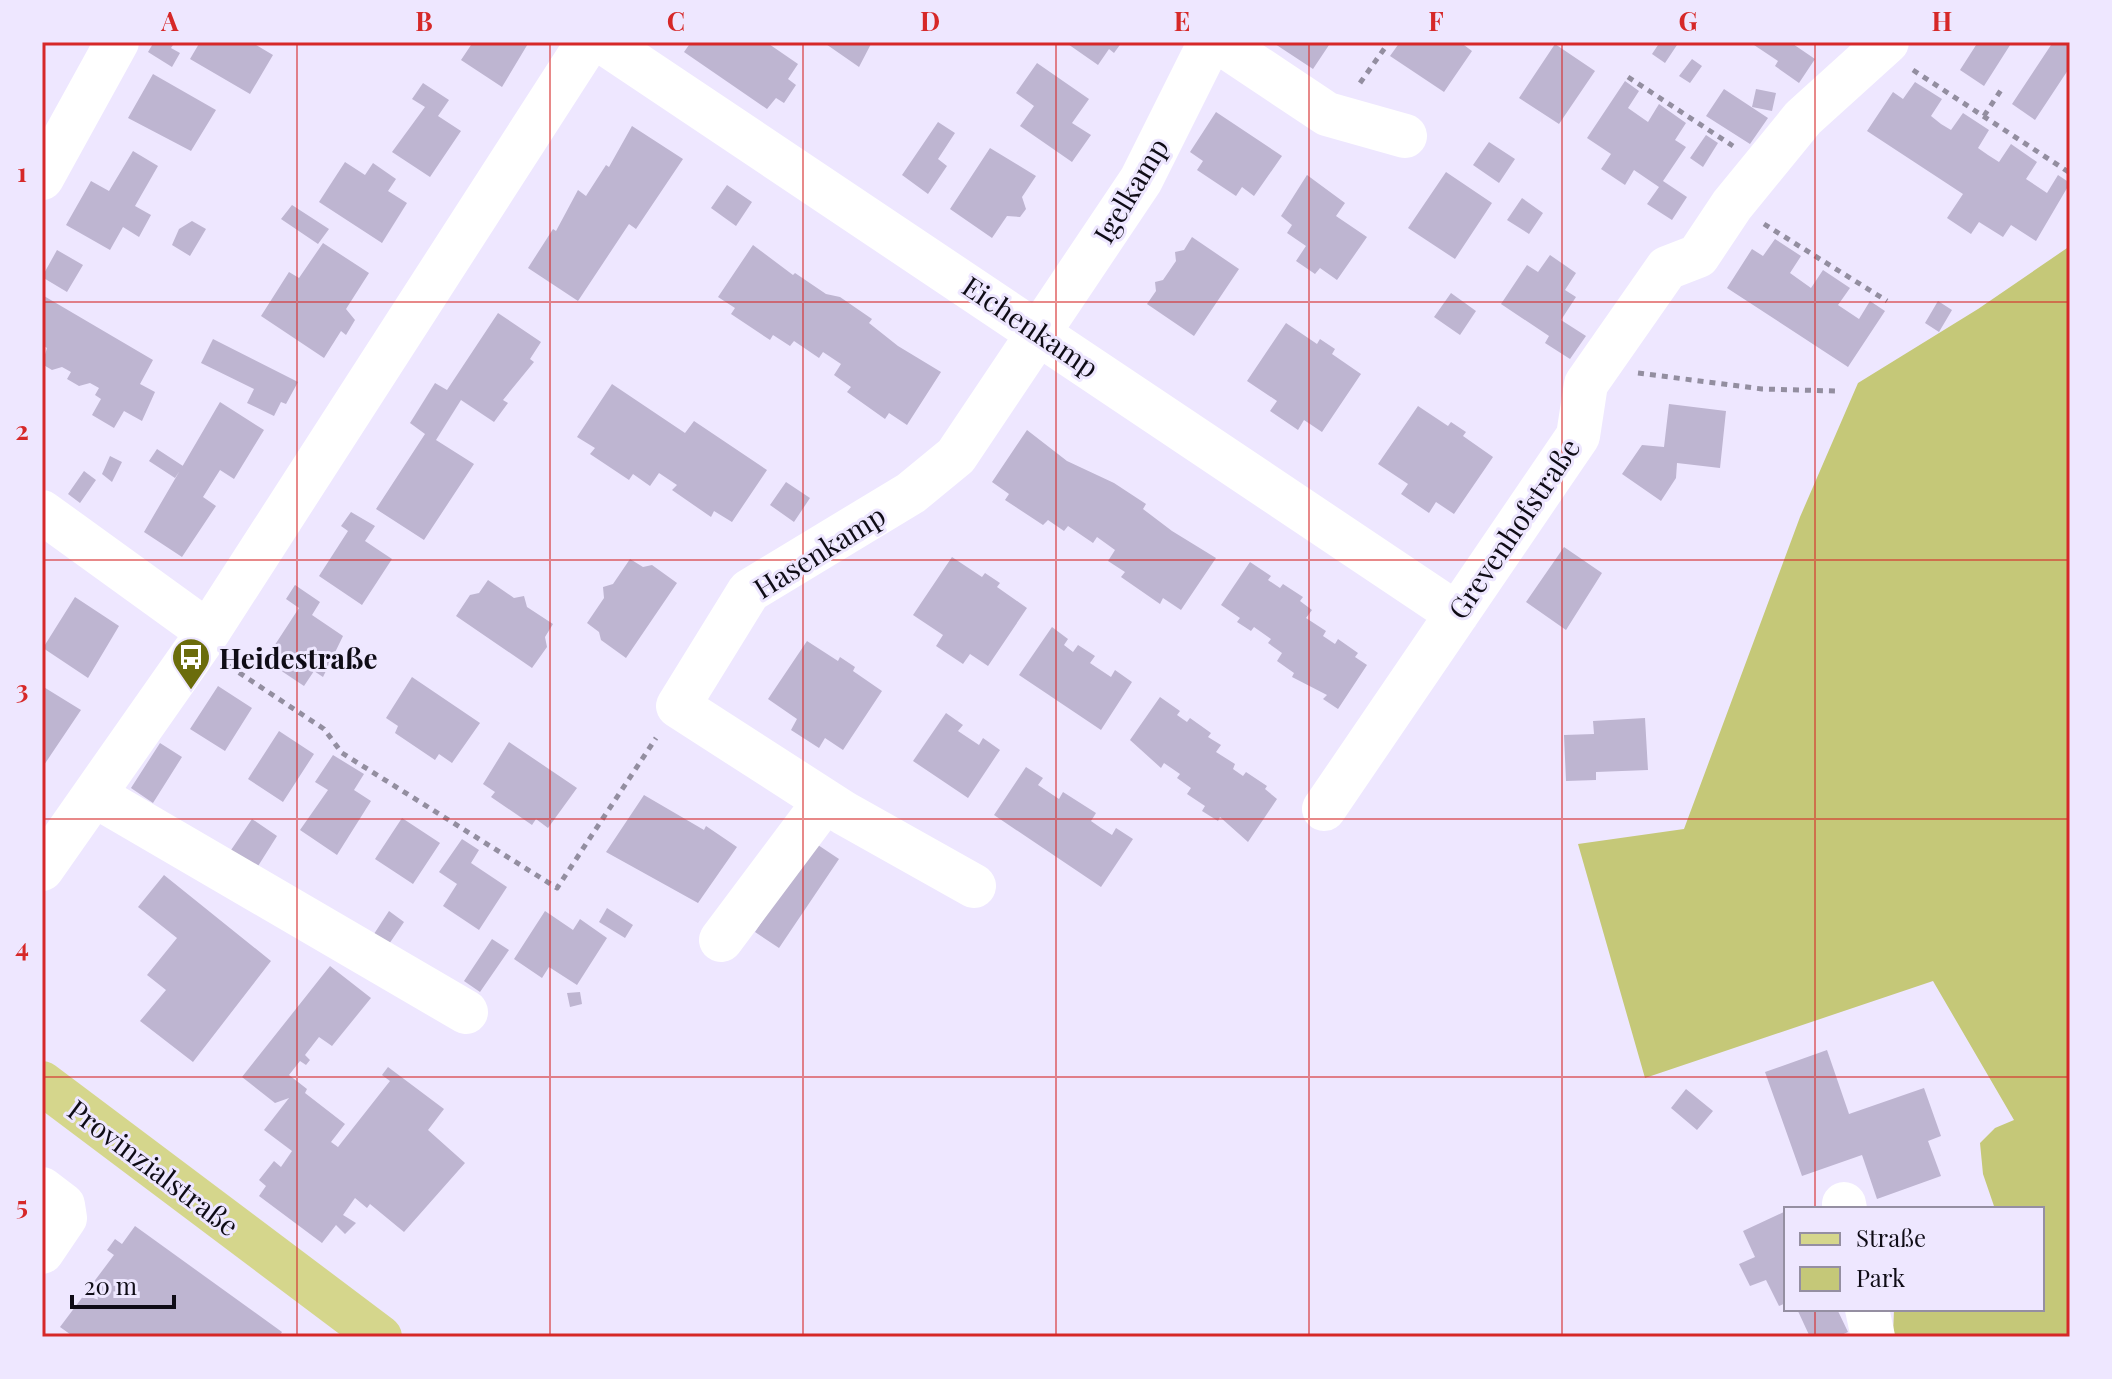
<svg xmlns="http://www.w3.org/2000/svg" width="2112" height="1379" font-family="'Playfair Display',serif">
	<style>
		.green { fill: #c5c878 }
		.building { fill: #beb5d1 }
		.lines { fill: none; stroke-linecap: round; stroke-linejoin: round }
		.path { stroke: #938ea0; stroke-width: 5; stroke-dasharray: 6 6; stroke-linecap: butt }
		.minor { stroke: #fff; stroke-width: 44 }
		.major { stroke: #d5d68c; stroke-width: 44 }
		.grid { fill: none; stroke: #d62828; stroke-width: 2; stroke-opacity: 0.55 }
		.labels { text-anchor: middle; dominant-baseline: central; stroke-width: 6; stroke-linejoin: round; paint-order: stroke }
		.street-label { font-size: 28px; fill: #0f0c16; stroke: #eee7ff }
		.poi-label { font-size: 28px; font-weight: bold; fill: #0f0c16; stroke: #eee7ff; text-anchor: start }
		.neatline { fill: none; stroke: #d62828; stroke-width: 3 }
		.grid-label { font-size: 26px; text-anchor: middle; font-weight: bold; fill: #d62828 }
	</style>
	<rect width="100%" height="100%" fill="#eee7ff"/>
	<!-- green -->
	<path class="green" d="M2070,246V1337H1893L1894,1309H2042V1209H1995L1983,1174L1980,1143L1995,1128L2014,1120L1933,981L1645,1078L1578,844L1684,829L1800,517L1858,383L1978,309Z"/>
	<!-- building -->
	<path class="building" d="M154,42H175L171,48L180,53L172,67L148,52Z
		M200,42H251L273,55L250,94L190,59Z
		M473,42H529L502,87L461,60Z
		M691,42H766L798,64L788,79L796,85L784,103L776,98L767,109L684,52Z
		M823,42H872L859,67Z
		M1065,42H1122L1114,53L1109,49L1098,65Z
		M1272,42H1331L1313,69Z
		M1400,42H1460L1472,51L1444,92L1390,56Z
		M1660,42H1679L1665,63L1652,54Z
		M1756,42H1790L1815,59L1799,83L1775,66L1778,61L1754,45Z
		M1978,42H2012L1984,86L1960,70Z
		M2053,42H2070V67L2035,120L2012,104Z
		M1555,44L1595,71L1559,124L1519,98Z
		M1692,59L1702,66L1690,83L1679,76Z
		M1037,63L1089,99L1072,123L1091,135L1072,162L1020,126L1034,106L1016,93Z
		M153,74L216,110L191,151L128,118Z
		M1625,81L1639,91L1628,108L1648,122L1659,104L1686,123L1675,140L1686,147L1663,181L1687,197L1672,220L1647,204L1659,187L1634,170L1625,185L1601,169L1611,154L1587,138Z
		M1915,82L1942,99L1931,116L1941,124L1951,130L1963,113L1989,130L1978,148L1988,155L1999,162L2011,144L2037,162L2026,179L2047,193L2058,175L2070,183L2036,241L2011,225L2003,237L1979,222L1971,234L1947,218L1963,194L1867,131L1893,92L1903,99Z
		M423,83L449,100L438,116L461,131L430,177L392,152L425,107L412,99Z
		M1724,89L1768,118L1750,144L1706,116Z
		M1756,89L1776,93L1772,111L1752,107Z
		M1216,112L1282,156L1254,196L1242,187L1236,196L1197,170L1203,161L1190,152Z
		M938,122L955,133L938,159L947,166L928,194L902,175Z
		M632,126L683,159L636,229L629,224L578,301L528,268L553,229L556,231L578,190L586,196L606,165L609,167Z
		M1706,135L1718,143L1703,167L1690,158Z
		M1489,142L1515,159L1499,183L1473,165Z
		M990,148L1036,176L1022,197L1026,209L1020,217L1007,216L992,238L950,209Z
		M133,151L158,166L135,206L151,215L139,237L123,227L110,250L66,225L91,181L109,191Z
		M345,162L365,175L373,163L396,179L388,191L407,203L382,243L319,202Z
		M1446,172L1492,203L1455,259L1408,228Z
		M1307,175L1345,203L1336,216L1367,237L1337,280L1320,268L1315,274L1296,261L1306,246L1287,233L1292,225L1281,216Z
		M727,185L752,202L736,226L711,208Z
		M1522,198L1543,213L1529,234L1507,220Z
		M292,205L329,229L318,244L281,219Z
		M192,221L206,229L190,256L172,245L179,229Z
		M1192,237L1239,269L1194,336L1147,304L1156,291L1155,282L1163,280L1176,261L1175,252L1184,250Z
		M1775,239L1801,256L1790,273L1811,288L1823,270L1850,288L1838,305L1859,319L1870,301L1885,311L1848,367L1727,288L1752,249L1763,256Z
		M323,243L369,273L346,309L355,320L346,335L341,331L324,358L261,316L289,272L299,278Z
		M753,245L793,275L795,273L826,294L840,297L872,319L869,323L898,346L941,372L907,425L889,413L885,419L847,392L851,387L834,375L841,364L823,352L819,358L794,341L790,346L773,335L770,340L731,314L735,308L718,297Z
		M57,250L83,265L67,292L42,277Z
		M1550,255L1576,273L1565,290L1576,297L1561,320L1586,336L1570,359L1545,343L1549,336L1501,304L1527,265L1538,272Z
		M1451,293L1476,311L1460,335L1434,317Z
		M44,296L153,360L140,384L155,392L142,421L124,411L114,428L92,415L101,399L95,395L99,388L90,383L79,386L67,379L71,372L62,367L52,370L42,364L47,348L42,345Z
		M1938,301L1952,310L1939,332L1925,323Z
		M498,313L541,342L530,359L534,362L503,400L508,403L494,422L461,400L436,440L474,464L424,540L376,509L425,434L410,423L435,383L447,390Z
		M1286,323L1317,344L1320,339L1335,349L1332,354L1361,374L1322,432L1304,420L1298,430L1270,411L1277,401L1247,381Z
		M213,339L298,382L286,404L281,402L274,416L247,403L254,389L201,363Z
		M612,384L685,433L694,421L767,470L732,522L714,511L711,517L672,490L677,485L659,473L650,486L633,474L629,480L590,454L595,448L577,437Z
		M220,402L264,430L234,479L220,470L203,497L216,506L182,557L144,532Z
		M1669,404L1726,411L1720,468L1677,463L1676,478L1661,501L1622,474L1642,445L1664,447Z
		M1418,406L1448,426L1451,422L1466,432L1463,436L1493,457L1454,514L1436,502L1429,513L1401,494L1408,484L1378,464Z
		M1027,430L1067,461L1114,483L1146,504L1143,509L1172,531L1216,558L1181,610L1163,598L1160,604L1121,577L1125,572L1108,561L1115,550L1097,537L1093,543L1068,526L1064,531L1048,520L1043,525L1005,500L1009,494L992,482Z
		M157,449L183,466L175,478L149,461Z
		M110,456L122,462L112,482L102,474Z
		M84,471L96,480L80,503L68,494Z
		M786,482L810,498L794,522L770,505Z
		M351,512L375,526L365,541L392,559L362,605L319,576L348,531L341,526Z
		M1564,547L1602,573L1566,630L1526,602Z
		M952,557L982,577L985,573L1000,583L997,587L1027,608L988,666L970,654L963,664L936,646L943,635L913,615Z
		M630,559L643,567L652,565L677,583L626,658L601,640L599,632L587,623L604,598L603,587L613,584Z
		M1250,562L1271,576L1268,580L1280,588L1283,584L1303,597L1300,601L1312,610L1306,618L1326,631L1323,636L1335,644L1338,639L1358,653L1355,657L1367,665L1338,709L1323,699L1327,695L1292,677L1294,673L1277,661L1282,653L1268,643L1271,639L1254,627L1251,631L1237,622L1240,618L1221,605Z
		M488,580L514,598L524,596L527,607L553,624L545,637L547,647L532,668L456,616L470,595L479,593Z
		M295,585L320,602L312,615L343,636L323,677L314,671L304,686L265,660L299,608L286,599Z
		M75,597L119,626L88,678L43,648Z
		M1052,627L1068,639L1064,645L1073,652L1078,645L1095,656L1090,663L1111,677L1115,670L1132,682L1101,730L1019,675Z
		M807,641L838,661L840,657L855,667L853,671L882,691L843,750L825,738L819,748L791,730L797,719L768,699Z
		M412,677L480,723L452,763L439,754L435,760L395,733L398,726L386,718Z
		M42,686L81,710L44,765L42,764Z
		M218,686L252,708L225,751L190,729Z
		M1160,697L1180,711L1177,715L1187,722L1190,718L1211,733L1208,737L1221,745L1216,752L1235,764L1233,769L1243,776L1246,772L1267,786L1265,789L1277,799L1248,842L1220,817L1218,821L1202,811L1205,806L1187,794L1191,788L1177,778L1180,774L1164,763L1161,768L1130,740Z
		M946,713L963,725L958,731L979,745L983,738L1000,750L968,798L913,761Z
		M1645,718L1648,770L1596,772V780L1566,781L1564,735L1594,734L1593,721Z
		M279,731L314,754L283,802L248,779Z
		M509,742L577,788L548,828L536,819L532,825L491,797L495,792L483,784Z
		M160,743L182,757L153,803L131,788Z
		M333,755L364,774L354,790L371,801L337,855L300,830L328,790L315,782Z
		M1026,767L1043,778L1038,785L1059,799L1063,792L1096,813L1091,821L1101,828L1112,835L1116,828L1133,839L1101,887L994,815Z
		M644,795L704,830L706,826L737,847L698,903L606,852Z
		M402,818L440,843L413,884L375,859Z
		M252,819L277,836L253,874L227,856Z
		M462,839L479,850L471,863L507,887L479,930L443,906L457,884L439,872Z
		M815,843L839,859L779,948L755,932Z
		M164,875L271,961L193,1062L140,1021L166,990L147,975L177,938L138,907Z
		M607,908L633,925L625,938L599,922Z
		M389,911L404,922L387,947L372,937Z
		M545,911L573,930L580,919L607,938L577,985L549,967L542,978L514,959Z
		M492,939L509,950L480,992L464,981Z
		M330,966L371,998L332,1046L319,1037L305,1055L310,1060L306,1065L300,1061L289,1075L307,1089L305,1093L345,1124L331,1142L338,1147L390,1081L382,1075L388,1067L444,1109L428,1130L465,1163L404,1232L370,1204L367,1208L355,1198L343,1215L356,1223L345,1234L336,1225L322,1243L259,1196L266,1186L259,1180L274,1161L281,1167L292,1151L264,1130L289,1098L275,1103L242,1077Z
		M580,992L582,1004L570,1007L567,993Z
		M1827,1050L1849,1114L1924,1088L1941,1136L1928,1141L1941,1176L1877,1199L1862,1155L1802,1176L1765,1072Z
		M1686,1089L1713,1111L1697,1130L1671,1108Z
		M1786,1211V1303L1779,1306L1766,1280L1750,1286L1739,1264L1755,1257L1743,1231Z
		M135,1226L282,1332L279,1337H74L60,1327L114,1255L107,1250L115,1239L122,1244Z
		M1797,1309H1837L1848,1332L1837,1337H1810Z"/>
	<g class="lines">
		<!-- path -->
		<path class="path" d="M1913,70L2070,173
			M1628,77L1733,146
			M1360,83L1389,42
			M1984,116L2003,87
			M1764,224L1887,301
			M1638,373L1762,389L1836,391
			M229,666L324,729L342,753L557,888L656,738"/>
		<!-- minor -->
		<path class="minor" d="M603,42L1457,614
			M1219,42L1327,114L1405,136
			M42,178L117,42
			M42,512L208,632
			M94,795L466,1012
			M1324,809L1578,436L1586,384L1667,268L1698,256L1732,205L1803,118L1887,42
			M42,869L208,632L588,42
			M974,886L844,813L678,706L749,591L911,493L956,456L1141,180L1210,42
			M721,940L825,801
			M42,1189L63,1205L65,1218L42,1252
			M1844,1204L1845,1209
			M1867,1309L1873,1337"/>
		<!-- major -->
		<path class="major" d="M42,1083L380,1337"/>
	</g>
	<!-- grid -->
	<path class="grid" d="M297,42V1337M550,42V1337M803,42V1337M1056,42V1337M1309,42V1337M1562,42V1337M1815,42V1209M42,302H2070M42,560H2070M42,819H2070M42,1077H2070M1815,1309V1337"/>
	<!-- icons -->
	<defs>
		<g id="bus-pin" transform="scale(2)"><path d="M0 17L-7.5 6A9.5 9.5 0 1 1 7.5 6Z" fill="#6b6c0b" stroke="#eee7ff"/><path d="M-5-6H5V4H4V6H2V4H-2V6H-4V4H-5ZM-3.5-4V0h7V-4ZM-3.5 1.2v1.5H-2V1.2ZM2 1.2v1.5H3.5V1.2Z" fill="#fff"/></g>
	</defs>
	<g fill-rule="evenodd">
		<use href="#bus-pin" x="191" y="657"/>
	</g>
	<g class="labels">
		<!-- street labels -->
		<g class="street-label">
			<text transform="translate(1130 190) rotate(-59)">Igelkamp</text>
			<text transform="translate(1031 326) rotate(34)">Eichenkamp</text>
			<text transform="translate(1513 528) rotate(-56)">Grevenhofstraße</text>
			<text transform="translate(819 551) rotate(-32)">Hasenkamp</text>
			<text transform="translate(154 1167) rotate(37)">Provinzialstraße</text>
		</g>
		<!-- poi labels -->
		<g class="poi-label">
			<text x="219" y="657">Heidestraße</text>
		</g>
	</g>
	<!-- border -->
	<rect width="2112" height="1379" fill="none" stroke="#eee7ff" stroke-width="88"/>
	<!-- legend -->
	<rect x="1784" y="1207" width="260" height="104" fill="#eee7ff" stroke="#958fa2" stroke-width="2"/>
	<rect x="1800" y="1233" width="40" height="12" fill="#d5d68c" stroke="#958fa2" stroke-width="2"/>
	<text x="1856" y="1247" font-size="24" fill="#0f0c16">Straße</text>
	<rect x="1800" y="1267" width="40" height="24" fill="#c5c878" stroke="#958fa2" stroke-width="2"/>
	<text x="1856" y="1287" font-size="24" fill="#0f0c16">Park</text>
	<!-- scale -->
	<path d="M72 1295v12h102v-12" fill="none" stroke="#0f0c16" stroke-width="4"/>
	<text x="84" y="1295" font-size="24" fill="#0f0c16" stroke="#eee7ff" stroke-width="6" paint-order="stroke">20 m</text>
	<rect x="44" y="44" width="2024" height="1291" class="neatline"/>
	<g class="grid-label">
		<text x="170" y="31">A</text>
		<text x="424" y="31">B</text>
		<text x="676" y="31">C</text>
		<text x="930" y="31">D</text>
		<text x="1182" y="31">E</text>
		<text x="1436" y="31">F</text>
		<text x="1688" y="31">G</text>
		<text x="1942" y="31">H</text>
		<text x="22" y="182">1</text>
		<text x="22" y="440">2</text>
		<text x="22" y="699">3</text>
		<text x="22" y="957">4</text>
		<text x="22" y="1215">5</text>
	</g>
</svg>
